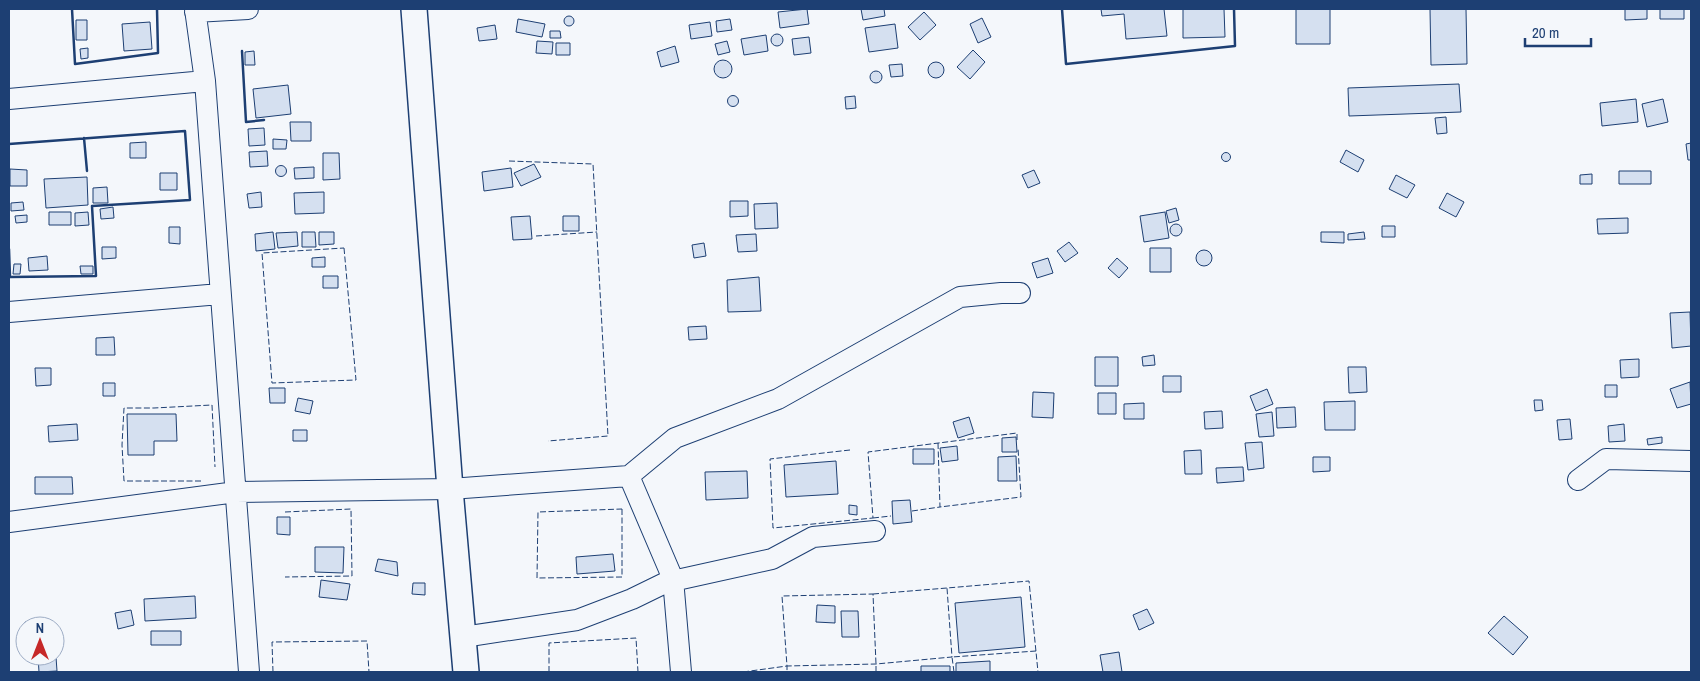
<svg xmlns="http://www.w3.org/2000/svg" width="1700" height="681" font-family="'Archivo Narrow',sans-serif">
	<style>
		.building { fill: #d5e0f0; stroke: #1d3f73 }
		.lines { fill: none; stroke-linecap: round; stroke-linejoin: round }
		.minor-casing { stroke: #1d3f73; stroke-width: 22 }
		.tertiary-casing { stroke: #1d3f73; stroke-width: 28 }
		.minor { stroke: #f4f7fb; stroke-width: 20 }
		.tertiary { stroke: #f4f7fb; stroke-width: 25 }
		.fence { stroke: #1d3f73; stroke-width: 1; stroke-dasharray: 6 2.5; stroke-linecap: butt }
		.wall { stroke: #1d3f73; stroke-width: 2.5 }
	</style>
	<rect width="100%" height="100%" fill="#f4f7fb"/>
	<!-- building -->
	<path class="building" d="M807,9L809,24L780,28L778,12Z
		M861,9H884L885,16L863,20Z
		M1101,9H1164L1167,36L1126,39L1124,14L1102,16Z
		M1183,9H1224L1225,37L1183,38Z
		M1296,9H1330V44H1296Z
		M1430,9H1466L1467,64L1431,65Z
		M1625,9H1647V19L1625,20Z
		M1660,9H1684V19H1660Z
		M924,12L936,25L920,40L908,27Z
		M564 21a5 5 0 1 1 10 0a5 5 0 1 1-10 0Z
		M982,18L991,37L978,43L970,24Z
		M518,19L545,24L542,37L516,32Z
		M730,19L732,30L717,32L716,21Z
		M76,20H87V40H76Z
		M150,22L152,49L124,51L122,24Z
		M710,22L712,36L691,39L689,25Z
		M895,24L898,48L869,52L865,28Z
		M495,25L497,39L479,41L477,28Z
		M550,31H560L561,38H550Z
		M771 40a6 6 0 1 1 12 0a6 6 0 1 1-12 0Z
		M766,35L768,51L744,55L741,39Z
		M809,37L811,53L794,55L792,39Z
		M537,41L553,42L552,54L536,53Z
		M727,41L730,52L718,55L715,44Z
		M556,43H570V55H556Z
		M675,46L679,62L661,67L657,52Z
		M88,48V58L81,59L80,49Z
		M973,50L985,62L970,79L957,67Z
		M254,51L255,65H245V52Z
		M714 69a9 9 0 1 1 18 0a9 9 0 1 1-18 0Z
		M928 70a8 8 0 1 1 16 0a8 8 0 1 1-16 0Z
		M902,64L903,76L891,77L889,65Z
		M870 77a6 6 0 1 1 12 0a6 6 0 1 1-12 0Z
		M1459,84L1461,112L1349,116L1348,88Z
		M288,85L291,114L256,118L253,89Z
		M727.5 101a5.5 5.5 0 1 1 11 0a5.5 5.5 0 1 1-11 0Z
		M855,96L856,108L846,109L845,97Z
		M1636,99L1638,122L1602,126L1600,103Z
		M1663,99L1668,122L1647,127L1642,104Z
		M1446,117L1447,133L1437,134L1435,118Z
		M290,122H311V141H291Z
		M264,128L265,145L249,146L248,129Z
		M273,139L287,140L286,149H273Z
		M146,142V158H130V143Z
		M1691,143V160H1688L1686,144Z
		M1346,150L1364,160L1358,172L1340,162Z
		M267,151L268,166L250,167L249,152Z
		M1221.5 157a4.5 4.5 0 1 1 9 0a4.5 4.5 0 1 1-9 0Z
		M323,153H339L340,179L323,180Z
		M534,164L541,177L521,186L514,173Z
		M275.5 171a5.5 5.5 0 1 1 11 0a5.5 5.5 0 1 1-11 0Z
		M314,167V178L295,179L294,168Z
		M511,168L513,187L484,191L482,172Z
		M10,169L27,170V186H10Z
		M1034,170L1040,183L1028,188L1022,175Z
		M1619,171H1651V184H1619Z
		M160,173H177V190H160Z
		M1592,174V184H1580V175Z
		M1396,175L1415,185L1407,198L1389,189Z
		M87,177L88,205L46,208L44,179Z
		M107,187L108,203H93V188Z
		M261,192L262,207L249,208L247,194Z
		M324,192V213L295,214L294,193Z
		M1447,193L1464,202L1456,217L1439,208Z
		M730,201H748V216L730,217Z
		M23,202L24,210L11,211V203Z
		M777,203L778,228L755,229L754,204Z
		M113,207L114,218L101,219L100,209Z
		M1176,208L1179,220L1169,223L1166,211Z
		M49,212H71V225H49Z
		M88,212L89,225L75,226V213Z
		M1165,212L1169,238L1144,242L1140,216Z
		M27,215V222L16,223L15,216Z
		M530,216L532,239L513,240L511,217Z
		M563,216H579V231H563Z
		M1628,218V233L1598,234L1597,219Z
		M1170 230a6 6 0 1 1 12 0a6 6 0 1 1-12 0Z
		M1382,226H1395V237H1382Z
		M169,227H180V244L169,243Z
		M273,232L275,249L256,251L255,234Z
		M297,232L298,246L278,248L276,233Z
		M302,232H315L316,247H302Z
		M319,232H334V244L319,245Z
		M1321,232H1344V243L1321,242Z
		M1364,232L1365,239L1348,240V234Z
		M756,234L757,251L738,252L736,235Z
		M1069,242L1078,253L1065,262L1057,251Z
		M704,243L706,256L694,258L692,245Z
		M102,247H116V258L102,259Z
		M1150,248H1171V272H1150Z
		M1196 258a8 8 0 1 1 16 0a8 8 0 1 1-16 0Z
		M47,256L48,270L29,271L28,258Z
		M325,257V267H312V258Z
		M1048,258L1053,273L1037,278L1032,263Z
		M1117,258L1128,268L1119,278L1108,268Z
		M14,264H21L20,274H13Z
		M80,266H93V274H81Z
		M323,276H338V288H323Z
		M759,277L761,311L728,312L727,280Z
		M1690,312L1691,346L1672,348L1670,313Z
		M706,326L707,339L689,340L688,327Z
		M114,337L115,355H96V338Z
		M1154,355L1155,365L1143,366L1142,357Z
		M1095,357H1118V386H1095Z
		M1639,359V377L1621,378L1620,360Z
		M1348,367H1366L1367,392L1349,393Z
		M35,368H51V385L36,386Z
		M1163,376H1181V392H1163Z
		M1690,382L1691,404L1677,408L1670,389Z
		M103,383H115V396H103Z
		M1605,385H1617V397H1605Z
		M269,388H285V403H270Z
		M1267,389L1273,404L1256,411L1250,396Z
		M1033,392L1054,393L1053,418L1032,417Z
		M1098,393H1116V414H1098Z
		M298,398L313,401L310,414L295,411Z
		M1534,400H1542L1543,410L1535,411Z
		M1355,401V430H1325L1324,402Z
		M1144,403V419H1124V404Z
		M1295,407L1296,427L1277,428L1276,408Z
		M1222,411L1223,428L1205,429L1204,412Z
		M1272,412L1274,436L1259,437L1256,414Z
		M127,414H176L177,441H154V455H128Z
		M969,417L974,433L958,438L953,422Z
		M1570,419L1572,439L1559,440L1557,420Z
		M77,424L78,440L49,442L48,426Z
		M1624,424L1625,441L1609,442L1608,426Z
		M293,430H307V441H293Z
		M1016,437L1017,452H1002V438Z
		M1662,437V443L1648,445L1647,439Z
		M1262,442L1264,468L1248,470L1245,443Z
		M957,446L958,460L942,462L940,448Z
		M913,449H934V464H913Z
		M1201,450L1202,474H1185L1184,451Z
		M1016,456L1017,481H998V457Z
		M1313,457H1330V471L1313,472Z
		M836,461L838,494L786,497L784,465Z
		M1243,467L1244,481L1217,483L1216,468Z
		M747,471L748,498L706,500L705,472Z
		M35,477H72L73,494H35Z
		M910,500L912,522L893,524L892,501Z
		M849,505L857,506V515L849,514Z
		M277,517H290V535L277,534Z
		M315,547H344L343,573L315,572Z
		M613,554L615,571L577,574L576,557Z
		M378,559L397,562L398,576L375,571Z
		M321,580L350,584L347,600L319,597Z
		M413,583H425V595L412,594Z
		M195,596L196,618L145,621L144,599Z
		M1021,597L1025,647L959,653L955,603Z
		M817,605L835,606V623L816,622Z
		M1147,609L1154,623L1139,630L1133,615Z
		M131,610L134,625L118,629L115,613Z
		M841,611H858L859,637H842Z
		M1504,616L1528,637L1513,655L1488,633Z
		M25,622H50V626H25L24,639Z
		M151,631H181V645H151Z
		M55,643L57,671L39,672L38,656H55Z
		M1119,652L1122,672H1103L1100,655Z
		M990,661V672H956V663Z
		M921,666H950V672H921Z"/>
	<g class="lines">
		<!-- minor casing -->
		<g class="minor-casing">
			<path id="minor" d="M195,9L205,81L249,672
				M195,12L248,9
				M9,99L205,81
				M9,312L220,294
				M1578,480L1606,459L1691,461
				M9,522L236,492L450,489L629,476
				M463,637L577,620L632,599L673,579L677,580L772,559L813,537L875,531
				M681,672L673,579L629,476L675,438L778,399L960,297L1001,293H1020"/>
		</g>
		<!-- tertiary casing -->
		<g class="tertiary-casing">
			<path id="tertiary" d="M414,9L450,489L466,672"/>
		</g>
		<!-- minor -->
		<use href="#minor" class="minor"/>
		<!-- tertiary -->
		<use href="#tertiary" class="tertiary"/>
		<!-- fence -->
		<path class="fence" d="M509,161L593,164L608,436L548,441
			M536,236L597,232
			M344,248L356,380L272,383L262,253Z
			M938,443L940,507L1021,497L1018,448
			M850,450L770,459L773,528L873,518L868,452L1017,433V440
			M201,481H124L122,445L124,408H154L212,405L215,467
			M622,509V577L537,578L538,512Z
			M912,511L940,507
			M285,512L351,509L352,576L285,577
			M873,518L891,516
			M873,594L947,588
			M273,672L272,642L367,641L369,672
			M549,672V643L636,638L638,672
			M743,672L787,666V672
			M876,672V664L873,594L782,596L787,666L876,664L952,657L947,588L1029,581L1038,672
			M954,672L952,657L1036,651"/>
		<!-- wall -->
		<path class="wall" d="M72,9L75,64L158,53L157,9
			M1062,9L1066,64L1235,46L1234,9
			M242,51L246,122L264,120
			M84,138L87,171
			M9,144L185,131L190,200L92,206L96,276L10,277L9,249"/>
	</g>
	<!-- border -->
	<rect width="1700" height="681" fill="none" stroke="#1d3f73" stroke-width="20"/>
	<!-- north arrow -->
	<g transform="translate(40 641)"><circle r="24" fill="#f4f7fb" stroke="#9eadc5"/>
	<path d="M0-4L9 19L0 12L-9 19Z" fill="#c62828"/>
	<text y="-8" font-size="14" font-weight="bold" text-anchor="middle" fill="#1d3f73">N</text>
	</g>
	<!-- scale -->
	<path d="M1525 38v8h66v-8" fill="none" stroke="#1d3f73" stroke-width="2.5"/>
	<text x="1532" y="38" font-size="15" fill="#1d3f73" stroke="#f4f7fb" stroke-width="4" paint-order="stroke">20 m</text>
</svg>
